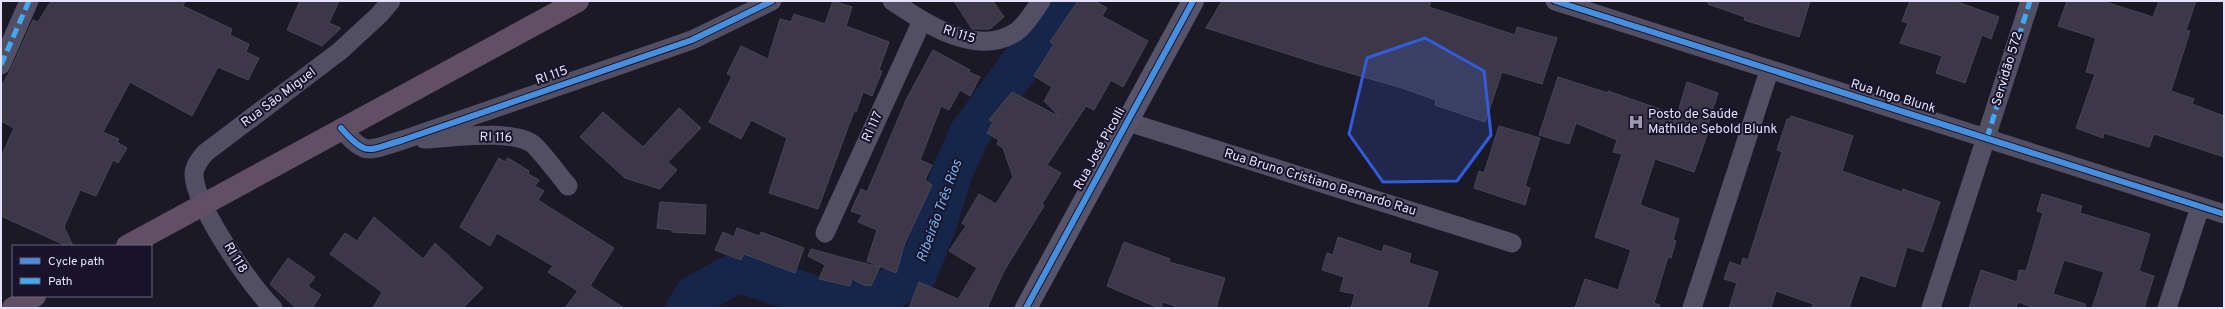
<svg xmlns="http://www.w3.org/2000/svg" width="2225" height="309" font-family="Overpass,sans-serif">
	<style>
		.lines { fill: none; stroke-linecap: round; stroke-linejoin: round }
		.river { stroke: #16264a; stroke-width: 41 }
		.building { fill: #3c3847; stroke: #494557 }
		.street { stroke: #524f65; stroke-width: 19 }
		.secondary { stroke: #56546a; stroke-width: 22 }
		.highway { stroke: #615064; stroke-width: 22 }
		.quiet { stroke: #3fa9f5; stroke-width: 5; stroke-dasharray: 10 5; stroke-linecap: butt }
		.cycleway-casing { stroke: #19142b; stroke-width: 8 }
		.cycleway { stroke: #468fdf; stroke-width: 6 }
		.marked { fill: #315ddc; fill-opacity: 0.2; stroke: #315ddc; stroke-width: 3; stroke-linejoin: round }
		.labels { text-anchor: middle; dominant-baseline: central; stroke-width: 4; stroke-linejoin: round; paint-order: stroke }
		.street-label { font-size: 13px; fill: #e5e0fc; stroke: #19142b }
		.poi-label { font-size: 13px; fill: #e5e0fc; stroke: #19142b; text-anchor: start }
		.water-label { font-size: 14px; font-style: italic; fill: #78b3f2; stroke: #19142b }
	</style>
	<rect width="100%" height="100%" fill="#1c1926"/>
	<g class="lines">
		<!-- river -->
		<path class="river" d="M687,308L694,296L738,272L830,301L880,296L917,273L937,222L951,175L970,133L1067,1"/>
	</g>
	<!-- building -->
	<path class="building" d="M51,1H185L183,6L232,29L230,35L249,44L246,52L259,58L248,80L218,67L192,116L130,82L103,132L119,139L117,142L127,148L118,163L113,160L96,196L80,190L64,227L73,246H67L1,216V157L14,128L1,121V87L11,69L33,20L38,22Z
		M300,1H339L329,23L341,28L322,46L287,30Z
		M833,1L852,7L846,26L889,42L879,70L882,71L872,96L863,92L856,112L854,111L818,209L769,193L787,138L751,120L741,139L709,122L732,76L727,74L741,46L768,59L780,19L791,22L794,14L825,24Z
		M954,1H993L1004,17L990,29H972Z
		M1078,1H1095L1107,8L1102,16L1148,41L1123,87L1111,80L1094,110L1086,106L1047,165L1061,173L1042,204L1044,206L1004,271L987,308H909L919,282L958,299L977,268L949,251L966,226L962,223L979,194L996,204L1013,177L1003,148L997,144L999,140L987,133L993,122L989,120L1012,92L1060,117L1044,101L1052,87L1034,76L1054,44L1050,42Z
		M1222,1H1431L1429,7L1515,35L1517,27L1557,38L1542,84L1502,72L1485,122L1435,105L1436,100L1402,88L1322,65L1206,28Z
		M1708,1H1810L1799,37L1744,20L1745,17L1708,4Z
		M1910,1H1955L1999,17L1991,39L1982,35L1965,83L1936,73L1942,56L1900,43L1908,23L1902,21Z
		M2067,1H2102L2153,17L2159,1H2196L2186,30L2190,31L2171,91L2194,99L2192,104L2224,116V157L2154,134L2149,147L2104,133L2103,138L2076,128L2095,74L2086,72L2096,38L2058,26Z
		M933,50L970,70L969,72L980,77L970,96L960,90L949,110L941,106L920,160L932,165L925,180L932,185L905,243L896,273L867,261L877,230L858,222L862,215L851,211L861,189L867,192L907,98Z
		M1558,77L1608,93V91L1677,115L1687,82L1718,93L1706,131L1708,132L1694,172L1655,159L1640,205L1679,219L1673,240L1676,241L1671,258L1668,257L1654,303L1660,305L1659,308H1575L1585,279L1618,290L1631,250L1595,237L1622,154L1613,152L1617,140L1576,123L1569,144L1539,135Z
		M679,108L701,128L668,162L677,170L660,189L625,178L580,137L603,112L643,147Z
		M1791,116L1853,136L1842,171L1902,192L1903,189L1940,202L1923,252L1907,247L1895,287L1860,275L1849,308H1812L1813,304L1776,291L1771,308H1729L1737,283L1724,279L1730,262L1741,266L1743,258L1748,260L1782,152L1777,150L1787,119H1790Z
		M1499,126L1540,138L1525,186L1530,188L1525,205L1474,188L1479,171L1484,173Z
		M499,158L505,162L508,158L529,171L528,174L539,180L535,186L544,191L538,200L614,248L590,286L624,308H565L578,291L548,272L553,266L497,233L490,246L460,227Z
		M2042,194L2082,206L2080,213L2150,234L2139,271L2154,276L2144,308H2092L2104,272L2064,260L2053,294L2085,304V308H2035L2018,302L2016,308H1969L1981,270L2017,282L2019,270L2026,271L2043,213L2037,211Z
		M660,202L706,205L705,234L672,232V230L657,228Z
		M374,217L423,259L435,243L483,288L463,308H373L382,292L330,254L345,233L357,241Z
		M737,228L759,236L761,232L804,248L795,273L744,254L741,260L715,250L723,232L734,237Z
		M1338,237L1382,252L1384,245L1411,254L1409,263L1438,272L1427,308H1351L1355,294L1340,291L1344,277L1322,270L1327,253L1333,255Z
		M1124,242L1170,259L1169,262L1225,278L1216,308H1180L1163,302L1161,308H1159L1107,286Z
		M811,249L848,259L880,267L871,286L867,285L866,286L852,279L850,286L819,279L825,265L808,256Z
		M288,258L315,277L308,286L321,295L312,308H296L270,284Z"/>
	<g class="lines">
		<!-- street -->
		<path class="street" d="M892,1C925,23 976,58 1016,32C1026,25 1034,11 1041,1
			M1555,1L2224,214
			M1,65L29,1
			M1128,122L1512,243
			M341,128C367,158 368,150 403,140L692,40L772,1
			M424,139C449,138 515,128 534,145C546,157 557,173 568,186
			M825,233L922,21
			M273,308C250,286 195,205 194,175C194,166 200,159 205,153L340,51L380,14L391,1
			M1692,308L1769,71
			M1931,308L2030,1
			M2167,308L2200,207"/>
		<!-- secondary -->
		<path class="secondary" d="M1026,308L1193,1"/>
		<!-- highway -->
		<path class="highway" d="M127,246L578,1
			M13,308L35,296"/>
		<!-- quiet -->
		<path class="quiet" d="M1,65L29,1
			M1987,138L2030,1"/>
		<!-- cycleway casing -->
		<g class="cycleway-casing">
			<path id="cycleway" d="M1555,1L2224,214
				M341,128C367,158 368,150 403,140L692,40L772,1
				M1026,308L1193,1"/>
		</g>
		<!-- cycleway -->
		<use href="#cycleway" class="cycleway"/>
	</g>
	<!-- marked area -->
	<path class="marked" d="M1425,38L1484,71L1491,135L1457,181L1383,182L1349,134L1367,58Z"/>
	<!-- icons -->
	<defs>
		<g id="hospital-bare" transform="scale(1.2)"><path d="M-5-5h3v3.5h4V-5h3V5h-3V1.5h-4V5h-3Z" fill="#9f9ab1" stroke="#19142b" stroke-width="2.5" paint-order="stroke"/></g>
	</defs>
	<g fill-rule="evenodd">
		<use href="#hospital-bare" x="1636" y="122"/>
	</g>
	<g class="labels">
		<!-- street labels -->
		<g class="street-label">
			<text transform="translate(959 35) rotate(18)">RI 115</text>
			<text transform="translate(2008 69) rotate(-73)">Servidão 572</text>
			<text transform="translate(552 76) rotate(-19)">RI 115</text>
			<text transform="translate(1893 97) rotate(17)">Rua Ingo Blunk</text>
			<text transform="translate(279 98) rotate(-37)">Rua São Miguel</text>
			<text transform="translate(873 127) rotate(-65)">RI 117</text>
			<text transform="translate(496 138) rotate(1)">RI 116</text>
			<text transform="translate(1100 149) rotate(-61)">Rua José Picolli</text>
			<text transform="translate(1320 183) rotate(17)">Rua Bruno Cristiano Bernardo Rau</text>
			<text transform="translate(235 258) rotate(59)">RI 118</text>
		</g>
		<!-- poi labels -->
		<g class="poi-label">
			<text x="1648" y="115">Posto de Saúde<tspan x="1648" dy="15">Mathilde Sebold Blunk</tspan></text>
		</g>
		<!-- water labels -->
		<g class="water-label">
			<text transform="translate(940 211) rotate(-70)">Ribeirão Três Rios</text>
		</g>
	</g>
	<!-- border -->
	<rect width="2225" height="309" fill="none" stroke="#e5e0fc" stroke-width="4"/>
	<!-- legend -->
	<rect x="12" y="245" width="140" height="52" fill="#19142b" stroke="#6b667f"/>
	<rect x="20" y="258" width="20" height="6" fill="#468fdf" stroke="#6b667f"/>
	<text x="48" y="265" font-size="12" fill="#e5e0fc">Cycle path</text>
	<rect x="20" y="278" width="20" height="6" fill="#3fa9f5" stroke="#6b667f"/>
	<text x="48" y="285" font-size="12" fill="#e5e0fc">Path</text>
</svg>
